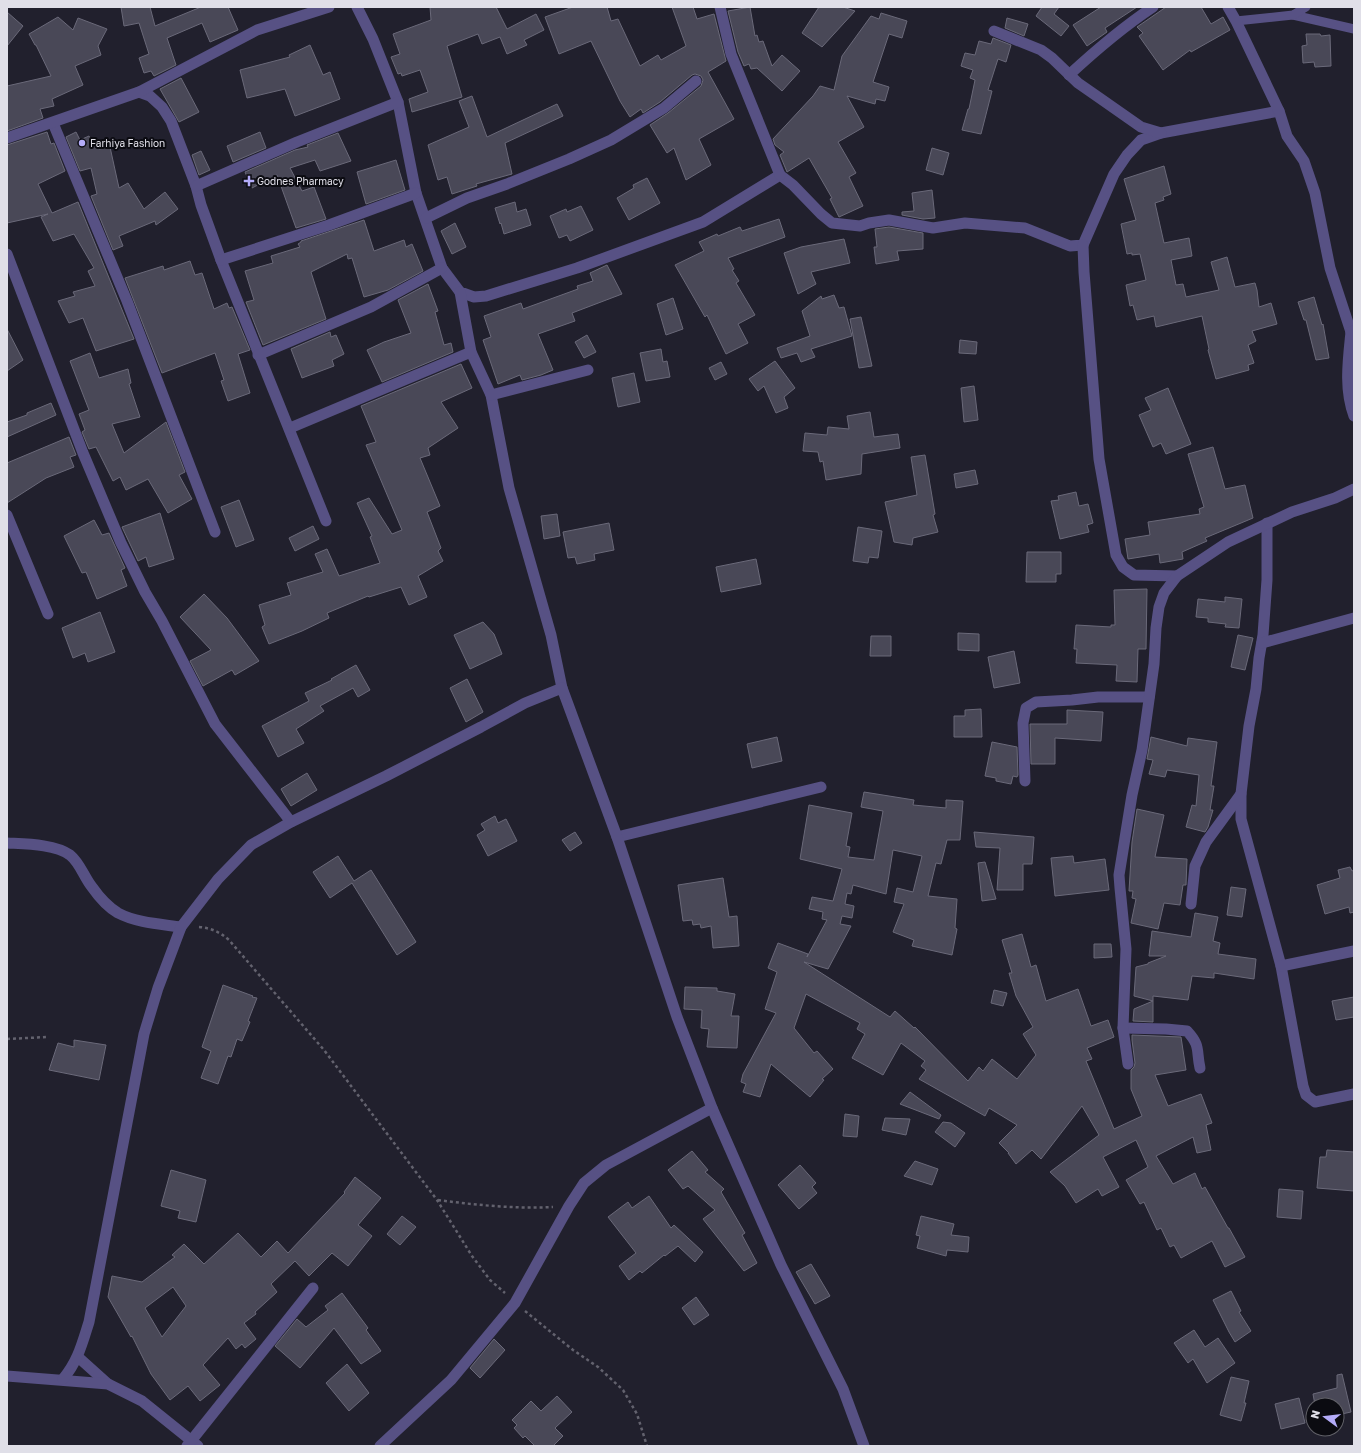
<svg xmlns="http://www.w3.org/2000/svg" width="1361" height="1453" font-family="'Golos Text',sans-serif">
<style>
.building{fill:#494857;stroke:#6a6979;fill-rule:evenodd}
.lines{fill:none;stroke-linecap:round;stroke-linejoin:round}
.path{stroke:#63626e;stroke-width:2.5;stroke-dasharray:3 3;stroke-linecap:butt}
.service{stroke:#575184;stroke-width:9}
.minor{stroke:#575184;stroke-width:11}
.poi-dot{fill:#b4acf9;stroke:#0b0b11;stroke-width:1.5}
.labels{text-anchor:middle;dominant-baseline:central;stroke-width:4;stroke-linejoin:round;paint-order:stroke}
.poi-label{font-size:10px;fill:#e0dfe8;stroke:#0b0b11;text-anchor:start}
</style>
<rect width="100%" height="100%" fill="#21202d"/>
<g class="building">
<polygon points="121,7 150,7 155,26 201,7 228,7 238,30 210,42 202,23 167,38 176,65 154,76 151,71 144,73 139,58 149,54 139,23 124,26"/>
<polygon points="430,7 496,7 507,29 536,14 544,30 524,40 527,45 507,54 500,37 482,44 478,34 447,46 462,97 412,112 409,99 428,92 420,70 402,76 401,73 398,74 391,57 400,54 393,34 431,20"/>
<polygon points="573,7 607,7 611,21 618,19 640,66 658,55 661,60 686,46 672,7 693,7 697,19 714,14 726,61 708,72 734,119 699,139 711,165 686,180 674,148 667,153 650,125 668,113 701,86 703,80 701,76 695,74 692,75 660,102 643,113 641,109 630,117 620,101 591,41 559,54 545,17"/>
<polygon points="750,7 755,36 757,35 759,42 763,41 772,66 782,55 800,71 782,91 757,68 751,69 749,64 744,66 738,52 728,11"/>
<polygon points="819,7 843,7 855,11 822,47 802,33"/>
<polygon points="1042,7 1059,7 1054,14 1069,26 1061,36 1036,16"/>
<polygon points="1101,7 1137,7 1105,28 1107,32 1087,46 1073,25"/>
<polygon points="1166,7 1201,7 1211,24 1223,17 1230,30 1191,52 1190,50 1163,70 1139,36 1143,33 1137,27"/>
<polygon points="7,12 23,26 7,46"/>
<polygon points="881,13 907,21 902,38 889,34 873,82 889,87 885,101 876,99 875,104 847,96 864,127 838,142 856,173 849,177 863,206 839,217 830,199 832,198 809,158 787,172 780,155 784,152 775,145 773,139 813,96 820,86 834,90 842,56 871,16 879,19"/>
<polygon points="58,17 73,30 78,18 107,29 98,46 101,55 75,66 83,85 52,99 54,106 40,109 43,118 7,131 7,86 51,76 36,45 35,45 29,34"/>
<polygon points="1007,18 1028,24 1024,36 1005,28"/>
<polygon points="1306,34 1320,34 1321,36 1330,35 1331,66 1315,67 1314,62 1303,63 1302,46 1307,45"/>
<polygon points="993,38 1011,45 1006,62 998,59 988,90 992,91 981,134 962,130 968,109 969,109 975,80 970,78 973,70 961,66 965,53 975,55 979,41 991,44"/>
<polygon points="310,45 323,75 330,72 340,99 295,116 285,89 247,98 240,70 290,57 289,55"/>
<polygon points="181,78 199,112 179,122 160,89"/>
<polygon points="472,96 487,137 557,104 563,116 505,143 512,174 476,184 477,186 452,194 447,177 438,180 428,145 469,127 459,101"/>
<polygon points="47,132 51,144 54,143 65,171 38,184 52,213 78,202 134,339 96,351 83,318 69,323 58,301 75,296 73,292 95,286 88,271 94,268 74,234 53,241 41,217 48,214 7,223 7,145"/>
<polygon points="76,132 80,140 89,136 91,140 94,139 99,149 110,147 119,188 128,183 144,209 165,192 178,209 156,225 155,221 119,236 123,246 113,250 91,196 97,194 91,168 80,171 66,137"/>
<polygon points="260,132 266,148 233,162 227,146"/>
<polygon points="338,133 351,161 320,171 315,160 290,168 302,191 314,187 326,219 296,228 277,175 252,188 245,172 295,150 308,147 307,145"/>
<polygon points="932,148 949,153 943,175 926,170"/>
<polygon points="201,151 210,170 199,175 192,155"/>
<polygon points="396,160 405,190 366,204 357,172"/>
<polygon points="1164,166 1171,194 1163,197 1164,200 1155,203 1164,243 1189,238 1192,256 1171,260 1176,285 1183,284 1186,297 1219,290 1211,262 1227,257 1235,287 1255,283 1257,290 1259,307 1271,303 1277,324 1252,331 1256,341 1248,345 1254,363 1248,365 1249,370 1216,379 1208,350 1209,349 1202,316 1156,327 1154,316 1137,320 1133,305 1130,306 1126,285 1146,280 1140,254 1132,255 1132,253 1127,254 1121,224 1136,220 1124,179"/>
<polygon points="647,178 660,203 629,220 617,198 634,188 633,185"/>
<polygon points="932,190 935,218 923,219 902,215 902,212 914,211 912,193"/>
<polygon points="515,202 517,212 526,209 531,225 504,234 501,223 500,224 495,208"/>
<polygon points="581,206 593,230 570,241 567,235 559,238 550,216 566,209 567,212"/>
<polygon points="779,219 785,237 728,258 734,269 732,270 739,281 736,283 755,315 738,324 748,343 726,354 707,315 705,317 675,265 704,251 699,242 717,234 718,236 740,227 742,231"/>
<polygon points="364,220 374,251 404,240 406,247 412,244 423,271 388,290 364,297 352,258 348,259 347,254 311,272 326,319 263,345 246,302 254,300 245,271 273,263 271,256 300,247 298,244 301,242 301,241"/>
<polygon points="455,223 466,247 452,254 441,231"/>
<polygon points="889,227 923,233 923,249 897,251 899,260 876,264 874,247 877,247 875,229"/>
<polygon points="844,239 850,263 811,272 816,284 798,294 784,253 801,247"/>
<polygon points="190,261 195,275 202,273 214,309 227,303 229,308 232,307 250,350 238,354 250,393 228,401 221,381 224,380 215,353 162,373 125,278 163,266 164,270"/>
<polygon points="607,265 622,294 572,313 575,321 538,334 553,370 541,375 522,380 520,375 498,384 483,340 491,337 484,316 521,303 523,309 578,289 577,286 593,281 590,273"/>
<polygon points="428,284 438,311 435,312 444,345 451,343 453,352 382,382 367,350 384,342 411,333 398,300"/>
<polygon points="834,295 839,308 844,307 852,336 811,349 815,357 801,362 797,353 781,358 777,348 810,336 802,311 821,296 822,299"/>
<polygon points="1314,297 1322,325 1323,324 1329,358 1316,360 1306,320 1304,320 1298,302"/>
<polygon points="673,298 683,329 666,335 657,304"/>
<polygon points="861,317 872,366 859,368 850,319"/>
<polygon points="7,329 23,360 7,371"/>
<polygon points="330,332 331,337 336,335 344,354 332,360 334,366 302,378 291,349"/>
<polygon points="587,335 596,352 584,358 575,342"/>
<polygon points="960,340 977,342 976,354 959,353"/>
<polygon points="661,349 663,362 667,361 670,377 646,381 640,353"/>
<polygon points="90,353 99,378 128,369 131,383 129,384 140,417 112,424 124,453 166,422 185,472 179,475 192,499 168,513 148,479 126,490 120,477 113,481 96,447 89,449 82,432 85,430 79,414 89,410 70,361"/>
<polygon points="775,361 795,388 784,397 788,408 776,413 764,386 758,391 749,379"/>
<polygon points="721,362 727,374 715,380 709,368"/>
<polygon points="461,364 472,388 441,402 458,428 428,448 430,455 420,458 440,506 427,512 441,548 438,551 443,561 418,576 427,597 409,605 401,587 369,597 368,596 327,613 329,618 302,631 269,644 262,627 265,625 259,605 291,595 287,583 323,572 315,554 327,549 339,576 380,563 370,537 372,536 357,503 369,498 392,534 402,530 366,445 376,442 361,406"/>
<polygon points="634,373 640,402 618,407 612,378"/>
<polygon points="974,386 978,420 964,422 961,388"/>
<polygon points="1168,388 1191,444 1166,454 1161,443 1153,447 1139,415 1151,410 1145,398"/>
<polygon points="51,403 56,415 7,437 7,422 27,415 27,413"/>
<polygon points="870,412 874,437 898,434 900,448 862,454 861,474 826,480 823,461 820,462 818,452 803,451 805,433 827,435 828,427 849,429 847,416"/>
<polygon points="69,437 76,455 70,457 74,467 46,478 7,503 7,463"/>
<polygon points="1213,447 1225,489 1245,485 1253,518 1205,538 1207,541 1182,552 1183,559 1160,563 1159,554 1128,559 1125,539 1150,535 1148,522 1200,514 1199,509 1204,507 1188,454"/>
<polygon points="925,455 935,514 933,515 938,532 913,538 912,545 894,542 885,502 917,495 911,457"/>
<polygon points="975,470 978,484 956,488 954,474"/>
<polygon points="1076,492 1079,506 1088,504 1093,523 1087,525 1089,532 1060,539 1051,501 1059,500 1058,496"/>
<polygon points="239,500 254,540 236,547 221,507"/>
<polygon points="160,513 174,559 149,567 146,557 138,561 122,527"/>
<polygon points="557,514 560,536 544,539 541,516"/>
<polygon points="94,520 102,535 109,533 125,568 121,570 127,586 97,599 86,572 82,573 64,536"/>
<polygon points="609,523 614,550 594,554 595,560 577,564 575,557 568,558 563,532"/>
<polygon points="313,526 319,539 295,551 289,538"/>
<polygon points="858,527 882,531 878,558 869,557 868,563 853,561"/>
<polygon points="1027,552 1061,552 1061,574 1056,574 1056,582 1026,582"/>
<polygon points="756,559 761,584 721,592 716,567"/>
<polygon points="1147,589 1146,649 1138,649 1137,682 1116,681 1117,665 1076,663 1077,649 1074,649 1076,625 1111,627 1111,625 1115,625 1114,590"/>
<polygon points="204,594 227,618 259,661 235,675 232,670 203,686 190,661 211,650 180,617"/>
<polygon points="1225,597 1242,599 1239,628 1225,627 1226,624 1208,622 1208,618 1196,617 1198,599 1225,602"/>
<polygon points="100,612 115,652 88,662 85,653 73,658 62,628"/>
<polygon points="483,622 494,634 502,654 470,669 454,635"/>
<polygon points="958,633 979,634 979,651 958,650"/>
<polygon points="1238,635 1253,638 1245,670 1231,667"/>
<polygon points="871,636 891,636 891,656 870,656"/>
<polygon points="1014,651 1020,683 994,688 988,657"/>
<polygon points="356,665 370,690 358,697 353,688 320,706 324,711 296,729 304,743 278,757 262,726 309,701 305,693 332,680 331,679"/>
<polygon points="467,679 483,712 466,722 450,688"/>
<polygon points="981,709 982,737 954,737 954,716 965,716 965,710"/>
<polygon points="1067,710 1103,712 1101,741 1055,738 1055,764 1031,764 1030,724 1067,724"/>
<polygon points="777,737 782,761 752,768 747,744"/>
<polygon points="1151,737 1187,746 1188,738 1217,742 1211,786 1214,786 1210,810 1213,810 1208,827 1205,832 1186,827 1192,805 1196,806 1199,775 1167,770 1165,777 1149,774 1153,760 1147,759"/>
<polygon points="992,742 1017,747 1018,775 1017,777 1013,776 1011,784 996,781 996,778 985,776"/>
<polygon points="307,773 317,790 291,806 281,789"/>
<polygon points="864,792 914,800 913,805 946,808 946,800 963,801 960,840 947,840 941,864 936,863 928,896 957,899 955,928 957,929 952,955 912,946 914,940 893,932 904,904 894,902 897,888 913,892 922,856 893,850 886,894 853,885 851,894 847,893 845,904 854,906 852,918 842,916 840,924 851,926 828,969 804,962 890,1017 895,1011 914,1028 915,1027 968,1081 979,1067 983,1071 992,1059 1017,1079 1036,1055 1023,1034 1033,1027 1016,996 1009,973 1012,973 1002,940 1022,934 1031,967 1036,965 1046,1001 1078,989 1091,1026 1108,1020 1114,1037 1087,1048 1092,1059 1086,1061 1114,1129 1142,1116 1131,1089 1131,1070 1134,1067 1135,1063 1132,1040 1132,1035 1181,1037 1186,1070 1155,1075 1168,1106 1201,1094 1212,1123 1206,1125 1211,1150 1197,1153 1193,1137 1156,1156 1173,1184 1195,1173 1202,1189 1205,1187 1228,1228 1229,1228 1245,1257 1225,1267 1212,1241 1181,1258 1174,1245 1170,1247 1161,1228 1157,1230 1144,1202 1140,1204 1126,1180 1148,1167 1136,1140 1103,1157 1119,1187 1102,1196 1098,1189 1076,1203 1065,1186 1050,1172 1099,1135 1082,1106 1041,1159 1032,1150 1016,1164 1008,1153 1009,1153 999,1143 1017,1125 989,1108 985,1116 919,1079 926,1070 921,1066 925,1061 901,1043 883,1075 852,1058 865,1034 857,1029 860,1023 806,994 794,1028 814,1053 817,1051 833,1069 822,1079 824,1080 810,1097 771,1064 760,1097 743,1092 746,1084 741,1082 743,1074 776,1013 765,1009 777,972 768,968 778,943 808,954 807,957 827,920 822,919 823,912 809,909 812,897 833,901 842,869 800,859 809,805 852,813 846,846 850,847 848,857 874,860 883,811 861,807"/>
<polygon points="1137,809 1164,815 1155,857 1187,859 1186,885 1183,885 1180,905 1164,903 1158,929 1131,923 1136,899 1132,898 1133,891 1129,891 1132,842"/>
<polygon points="495,816 498,823 506,819 517,841 488,856 477,835 485,830 481,824"/>
<polygon points="575,832 582,843 570,851 562,840"/>
<polygon points="974,832 1034,837 1032,864 1023,864 1023,890 997,890 1000,848 976,847"/>
<polygon points="338,856 354,881 371,870 416,942 397,955 352,883 330,898 313,872"/>
<polygon points="1073,856 1074,863 1105,859 1109,890 1055,896 1051,858"/>
<polygon points="985,862 996,899 982,901 978,863"/>
<polygon points="1350,867 1352,871 1354,870 1354,912 1350,913 1349,907 1325,914 1317,885 1340,878 1338,870"/>
<polygon points="723,878 729,917 737,916 739,946 713,948 711,926 701,928 700,924 693,925 692,920 683,921 678,885"/>
<polygon points="1231,887 1246,889 1242,917 1227,915"/>
<polygon points="1195,913 1218,917 1213,941 1220,943 1218,954 1256,959 1254,979 1214,973 1214,978 1192,976 1188,1000 1153,996 1153,1001 1134,996 1136,967 1148,964 1148,963 1166,956 1149,956 1152,931 1191,937"/>
<polygon points="1094,944 1111,944 1112,957 1094,958"/>
<polygon points="223,985 253,996 252,997 257,998 248,1021 250,1022 242,1041 237,1039 231,1057 228,1056 218,1084 201,1078 211,1051 202,1047"/>
<polygon points="685,987 717,988 717,991 735,994 731,1016 739,1016 737,1048 707,1047 709,1029 701,1028 702,1010 684,1009"/>
<polygon points="994,990 1007,993 1003,1006 991,1003"/>
<polygon points="1354,997 1354,1017 1336,1020 1332,1001"/>
<polygon points="1153,1001 1153,1022 1133,1021 1134,1009"/>
<polygon points="74,1040 106,1045 99,1080 49,1070 58,1043 74,1047"/>
<polygon points="910,1092 941,1115 939,1119 900,1104"/>
<polygon points="845,1114 859,1116 857,1137 843,1136"/>
<polygon points="885,1118 910,1119 906,1135 882,1130"/>
<polygon points="943,1122 951,1123 965,1133 955,1147 935,1132"/>
<polygon points="1327,1150 1354,1152 1354,1191 1317,1188 1320,1157 1326,1157"/>
<polygon points="692,1151 708,1170 705,1172 724,1189 721,1192 745,1233 742,1235 757,1263 744,1271 703,1219 715,1210 688,1186 683,1189 668,1170"/>
<polygon points="915,1161 938,1169 932,1185 904,1176"/>
<polygon points="800,1165 816,1183 812,1187 817,1193 799,1209 778,1185"/>
<polygon points="171,1170 206,1180 196,1222 178,1218 180,1211 161,1206"/>
<path d="M355,1177L381,1198L358,1225L372,1236L348,1266L332,1253L309,1276L295,1261L271,1284L277,1292L255,1312L256,1314L244,1323L256,1339L245,1348L242,1344L236,1349L228,1338L203,1365L220,1385L200,1401L188,1386L170,1400L151,1374L132,1336L131,1337L108,1297L112,1276L142,1282L175,1257L172,1255L184,1244L204,1264L238,1233L261,1257L277,1241L288,1253L345,1193L344,1192ZM173,1287L186,1306L162,1337L145,1308Z"/>
<polygon points="1279,1189 1303,1191 1301,1219 1277,1217"/>
<polygon points="649,1196 671,1228 674,1225 703,1252 695,1262 678,1246 665,1256 664,1255 642,1273 640,1271 629,1280 619,1266 636,1253 608,1217 628,1202 632,1208"/>
<polygon points="402,1216 416,1227 400,1245 387,1234"/>
<polygon points="921,1216 954,1224 951,1235 969,1237 968,1252 947,1250 946,1256 917,1248 920,1236 916,1235"/>
<polygon points="811,1264 830,1296 815,1304 796,1272"/>
<polygon points="1231,1291 1241,1311 1239,1312 1251,1331 1235,1342 1229,1332 1213,1300"/>
<polygon points="342,1293 368,1328 366,1330 381,1351 361,1364 334,1328 300,1368 275,1346 297,1319 306,1327 328,1310 325,1306"/>
<polygon points="696,1297 709,1315 694,1325 682,1308"/>
<polygon points="1194,1330 1205,1347 1218,1338 1235,1363 1207,1383 1193,1359 1188,1363 1174,1343"/>
<polygon points="494,1339 505,1350 480,1378 470,1368"/>
<polygon points="347,1364 369,1393 349,1411 326,1383"/>
<polygon points="1342,1374 1351,1412 1337,1415 1337,1405 1315,1405 1313,1394 1337,1388 1337,1375"/>
<polygon points="1231,1377 1249,1381 1244,1403 1246,1403 1241,1421 1220,1415"/>
<polygon points="557,1396 572,1412 555,1428 563,1436 553,1446 535,1446 525,1436 523,1438 514,1428 517,1425 512,1420 531,1401 541,1411"/>
<polygon points="1299,1398 1305,1423 1281,1429 1275,1404"/>
</g>
<g class="lines">
<g class="path">
<path d="M199,927C211,928 220,932 229,940L324,1050L437,1200L472,1256L490,1280L505,1293"/>
<polyline points="7,1039 47,1037"/>
<path d="M438,1200C476,1205 514,1209 553,1207"/>
<polyline points="525,1311 573,1350 598,1367 623,1390 637,1414 647,1446"/>
</g>
<g class="service">
<polyline points="1293,15 1354,29"/>
<polyline points="1236,21 1293,15 1306,7"/>
</g>
<g class="minor">
<polyline points="357,7 373,39 398,102 416,193 442,268 460,292 474,297 486,296 577,268 703,222 780,175 793,185 821,214 832,223 860,226 869,223 889,220 933,228 965,223 1025,228 1070,246 1083,245 1114,174 1127,155 1141,140 1161,133 1279,111"/>
<polyline points="720,7 731,54 780,175"/>
<polyline points="1228,7 1236,21 1279,111 1287,136 1304,161 1315,193 1330,268 1351,332"/>
<polyline points="994,31 1041,50 1052,58 1078,83 1101,99 1141,127 1161,133"/>
<path d="M1069,75C1096,50 1123,27 1153,7"/>
<polyline points="139,92 150,96 162,107 171,121 196,186 201,205 221,260 326,521"/>
<polyline points="53,123 127,301 215,532"/>
<polyline points="7,138 139,92 257,30 329,7"/>
<polyline points="196,186 297,142 398,102"/>
<polyline points="426,218 467,198 507,184 569,159 611,140 664,108 696,81"/>
<polyline points="1083,245 1084,272 1099,459 1116,555 1123,567 1134,575 1177,576"/>
<polyline points="7,254 83,453 121,543 145,592 162,621 215,724 291,822"/>
<polyline points="221,260 329,225 416,193"/>
<polyline points="460,292 471,352 491,395 509,488 551,635 562,688"/>
<path d="M1354,331L1351,332C1348,361 1344,389 1354,416"/>
<polyline points="258,355 371,307 442,268"/>
<polyline points="491,395 588,370"/>
<polyline points="290,428 471,352"/>
<polyline points="7,515 48,614"/>
<polyline points="1267,523 1267,580 1263,635 1259,658 1256,689 1249,726 1241,794 1241,819 1281,966 1303,1086 1306,1095 1315,1102 1354,1094"/>
<polyline points="1262,643 1354,618"/>
<polyline points="1025,781 1023,723 1026,708 1036,702 1072,700 1098,697 1149,697"/>
<polyline points="617,837 821,787"/>
<path d="M7,843C25,844 55,844 70,855C80,863 84,877 92,887C99,897 108,907 118,913C137,923 160,924 181,927"/>
<polyline points="1191,904 1195,866 1206,842 1241,794"/>
<polyline points="1281,966 1354,951"/>
<path d="M1123,1028L1166,1029L1187,1031C1201,1046 1196,1050 1200,1068"/>
<polyline points="1128,1064 1123,1028 1126,949 1120,888 1119,875 1132,795 1142,750 1154,664 1156,628 1159,607 1164,593 1177,576 1228,542 1292,512 1335,498 1354,489"/>
<polyline points="78,1357 108,1384"/>
<polyline points="7,1376 108,1384 142,1401 198,1446"/>
<path d="M63,1379C78,1361 82,1344 89,1322L144,1034L158,988L181,927L218,879L251,845L291,822L386,776L481,727L525,703L562,688L617,837L677,1017L712,1108L781,1265L843,1389L864,1446"/>
<polyline points="187,1446 313,1288"/>
<polyline points="380,1446 451,1380 515,1303 569,1206 584,1183 606,1165 712,1108"/>
</g>
</g>
<g class="poi-dot">
<circle cx="82" cy="143" r="4"/>
<path d="M247 175h4v4h4v4h-4v4h-4v-4h-4v-4h4z"/>
</g>
<g class="labels">
<g class="poi-label">
<text x="90" y="143">Farhiya Fashion</text>
<text x="257" y="181">Godnes Pharmacy</text>
</g>
</g>
<rect width="1361" height="1453" fill="none" stroke="#e0dfe8" stroke-width="16"/>
<g transform="translate(1325 1417) rotate(285)"><circle r="19" fill="#0b0b11" stroke="#606067"/>
<path d="M0-3L7 15L0 10L-7 15Z" fill="#b4acf9"/>
<text y="-6" font-size="11" font-weight="bold" text-anchor="middle" fill="#e0dfe8">N</text>
</g>
</svg>
